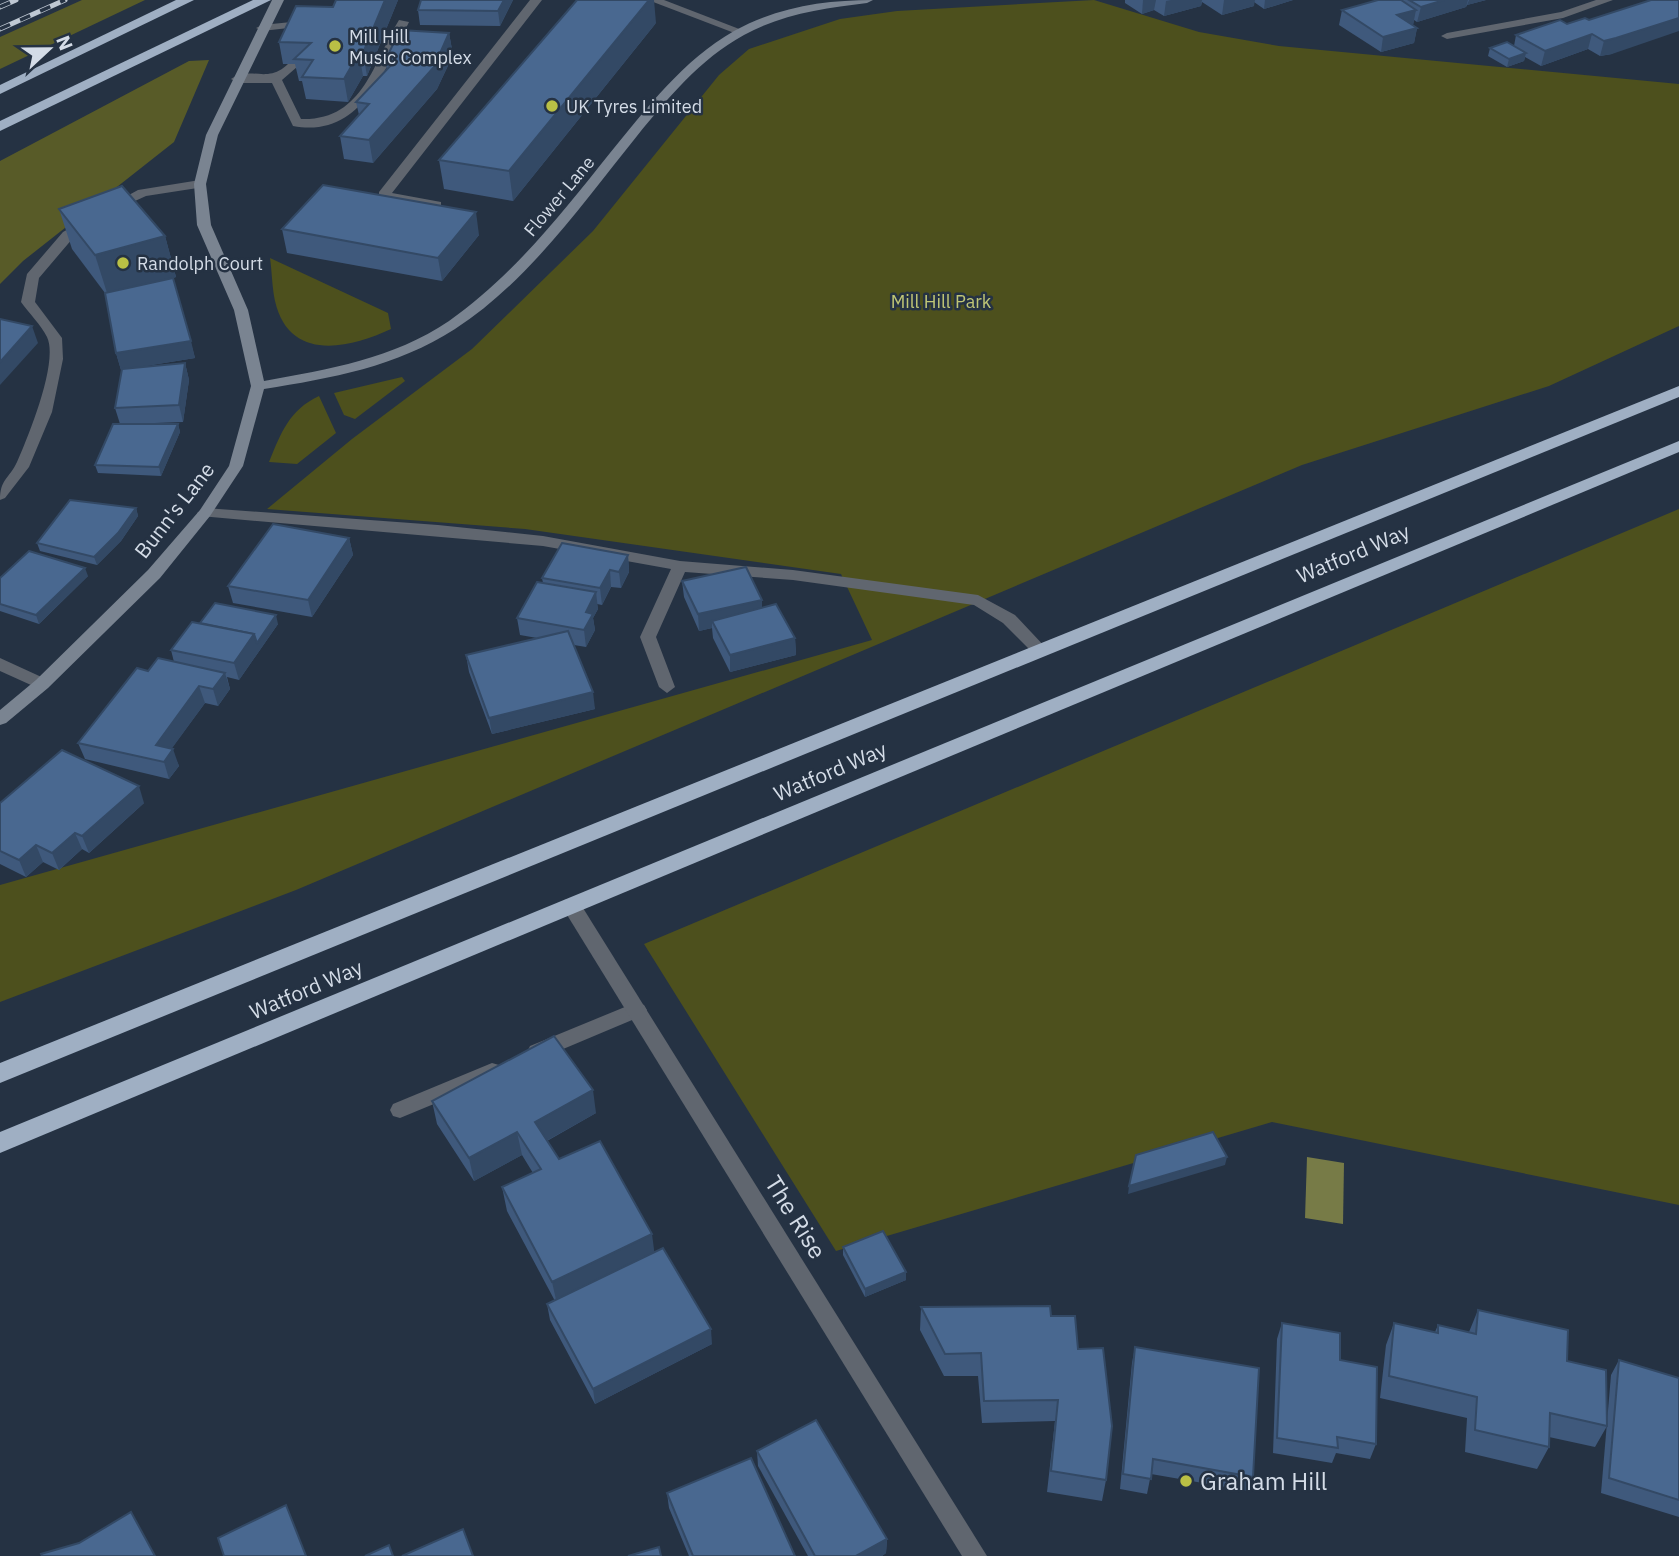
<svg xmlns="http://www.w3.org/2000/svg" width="1679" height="1556" font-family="'IBM Plex Sans',sans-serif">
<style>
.green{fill:#4d501d}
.forest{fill:#585b28}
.water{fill:#777b47}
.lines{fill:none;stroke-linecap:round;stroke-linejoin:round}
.lane{fill:#60666f;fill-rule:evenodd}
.street{fill:#60666f;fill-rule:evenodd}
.secondary{fill:#7a8491;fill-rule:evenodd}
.highway{fill:#9fafc3;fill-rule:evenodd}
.rail-casing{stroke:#bfc8d3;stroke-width:5}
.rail{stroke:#253243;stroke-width:3.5;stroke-dasharray:11;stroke-linecap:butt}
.wall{fill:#3f597c}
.shaded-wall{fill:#334965}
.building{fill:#496890;stroke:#334965;stroke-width:2}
.poi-dot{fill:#bac045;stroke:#253243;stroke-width:2.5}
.labels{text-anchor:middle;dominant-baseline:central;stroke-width:5;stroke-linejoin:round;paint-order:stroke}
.far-poi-label{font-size:18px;fill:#d4dce7;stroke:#253243;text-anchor:start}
.far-street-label{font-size:18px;fill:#d4dce7;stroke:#253243}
.far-park-label{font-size:18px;fill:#c0c676;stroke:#253243}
.street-label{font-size:21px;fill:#d4dce7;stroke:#253243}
.near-street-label{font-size:24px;fill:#d4dce7;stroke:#253243}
.near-poi-label{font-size:24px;fill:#d4dce7;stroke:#253243;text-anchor:start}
</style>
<rect width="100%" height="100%" fill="#253243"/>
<g class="green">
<polygon points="1094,0 1199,32 1279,46 1679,84 1679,326 1549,386 1302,465 296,890 0,1002 0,885 872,640 841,574 525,529 267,509 352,439 472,349 593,231 719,75 749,49 840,19 897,11"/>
<path d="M270,258L388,313L391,329C348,349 289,362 275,301C272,287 272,272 270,258Z"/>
<polygon points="402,377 405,381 355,419 344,415 334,393"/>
<path d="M319,396L336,433L297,464L269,462C281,433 289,410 319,396Z"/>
<polygon points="1679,509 1679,1205 1272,1122 836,1251 644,944"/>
</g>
<g class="forest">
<polygon points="82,0 145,0 0,69 0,37"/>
<polygon points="209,60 174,142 23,261 0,284 0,161 189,61"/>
</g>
<polygon class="water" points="1307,1157 1344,1163 1343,1224 1305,1218"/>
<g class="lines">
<g class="lane">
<polygon points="530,0 542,0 392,193 441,202 441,208 379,198 379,192"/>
<polygon points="648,0 664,0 747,32 737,34"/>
<polygon points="311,20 317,23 315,25 262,31 256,28 262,25"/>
<path d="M399,20L409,22C385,71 360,139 293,126L272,83H237L231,79C254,62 273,94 302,46H310L312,48L305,60L282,80L301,119C363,121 373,63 399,20Z"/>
<polygon points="205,508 438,525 543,536 680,561 793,570 978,595 1015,615 1047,649 1039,655 1033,653 1003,623 974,605 793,580 685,572 656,637 675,687 667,693 659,687 640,637 671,569 543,546 200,516 197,513"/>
<polygon points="0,658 48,680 50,684 42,690 0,671"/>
<polygon points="637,1002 644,1005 647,1010 644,1015 537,1060 530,1058 527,1052 530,1046"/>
<polygon points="492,1063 499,1065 502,1071 499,1077 400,1118 393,1116 390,1110 393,1104"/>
</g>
<g class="street">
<polygon points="1596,0 1613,0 1563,18 1447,39 1441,36 1447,33 1561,12"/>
<polygon points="200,180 204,181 204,187 146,196 113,211 107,207 138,190"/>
<path d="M86,219L91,220V226L73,238L39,278L35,302L62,338L63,359L52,412L29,467L5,498L0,500C0,479 9,479 17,462C28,437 59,362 47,337C41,325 29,313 21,302L27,274L63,232Z"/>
<polygon points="571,898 578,900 987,1556 962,1556 564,910 562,905 564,900"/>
</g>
<path class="secondary" d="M272,0H284L218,135L206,184L211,225L248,310L264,381C329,369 393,359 449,321C513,276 562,213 610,153C647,108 683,60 734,31C777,7 825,0 873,0L867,3C825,8 782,14 744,35C700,59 668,98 637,136C582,204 529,281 455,329C396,367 332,378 264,389L243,466L210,516L160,578L48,688L6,723L0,725V710L36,680L148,570L200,510L229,466L251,386L234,310L197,225L194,184L206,135Z"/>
<g class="highway">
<polygon points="176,0 194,0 0,94 0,85"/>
<polygon points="253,0 271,0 0,131 0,121"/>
<polygon points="1679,386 1679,397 0,1083 0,1063"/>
<polygon points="1679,441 1679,452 0,1153 0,1132"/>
</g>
<g class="rail-casing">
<g id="rail">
<polyline points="0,7 16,0"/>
<polyline points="0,29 65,0"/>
</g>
</g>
<use href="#rail" class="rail"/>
</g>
<g class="wall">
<polygon points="398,0 367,76 363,76 348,102 306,99 302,81 299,81 295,64 283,64 279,42 333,7"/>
<polygon points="421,0 513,0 500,26 420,25 418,10"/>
<polygon points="1125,0 1293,0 1264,9 1254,2 1254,6 1222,15 1202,2 1201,6 1164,16 1154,10 1142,14 1125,3"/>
<polygon points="1378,0 1486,0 1467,5 1466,7 1417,22 1414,20 1413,25 1417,28 1414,43 1381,52 1339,25 1342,10"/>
<polygon points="1651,0 1612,54 1600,56 1588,49 1541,66 1525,57 1524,61 1507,67 1488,56 1490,48 1514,46 1516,35 1589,20"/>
<polygon points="656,23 513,201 444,189 439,160"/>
<polygon points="449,33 453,55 437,89 373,163 344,159 340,136 359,115 356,102 387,70 385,61"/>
<polygon points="59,209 165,236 176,277 173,278 195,358 133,368 185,363 189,380 183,422 127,424 178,424 180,432 161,476 98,473 95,465 120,424 115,408 122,369 121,370 116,353 105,293 72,249"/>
<polygon points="282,229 479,235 442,281 287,253"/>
<polygon points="136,508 138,516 121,541 97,565 40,551 37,543"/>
<polygon points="349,538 353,555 312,617 233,603 228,586"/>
<polygon points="628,555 629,572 621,588 611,587 602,605 597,604 598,609 593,618 595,630 586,647 574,645 595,709 492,734 469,672 466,655 537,638 520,635 517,618 543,583 542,578"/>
<polygon points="88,576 39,624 0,611 0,578"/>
<polygon points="682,581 762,608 795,638 796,655 730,672 713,638 712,628 699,631 684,597"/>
<polygon points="200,623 278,624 239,680 227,677 230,689 218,706 205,703 171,749 179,766 169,779 85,759 78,743 148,671 174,662 171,650"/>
<polygon points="0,803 144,803 89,853 82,849 59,870 43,862 26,877 0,864"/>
<polygon points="432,1101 596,1113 547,1141 559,1159 654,1252 712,1344 595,1404 550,1320 547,1304 555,1301 507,1211 502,1187 533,1173 522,1155 474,1181 437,1124"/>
<polygon points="843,1247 906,1280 865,1297 843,1255"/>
<polygon points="921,1307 1051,1316 1078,1349 1106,1480 1102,1501 1047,1492 1055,1421 982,1423 978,1376 944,1376 920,1330"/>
<polygon points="1478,1310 1567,1361 1607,1426 1595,1447 1549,1437 1549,1447 1537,1469 1465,1452 1467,1418 1380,1398 1386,1345 1394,1323 1435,1332 1438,1325 1469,1332"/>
<polygon points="1282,1323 1340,1360 1376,1444 1370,1459 1336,1453 1332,1463 1273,1453 1277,1339"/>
<polygon points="1135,1347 1253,1477 1249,1491 1151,1474 1147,1494 1120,1489 1132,1363"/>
<polygon points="1619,1360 1679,1378 1679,1517 1601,1493 1611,1375"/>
<polygon points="757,1451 887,1539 886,1553 882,1556 808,1556 758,1466"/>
<polygon points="667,1493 795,1556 689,1556 669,1508"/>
</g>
<g class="shaded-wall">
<polygon points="385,0 398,0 367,76 363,53"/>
<polygon points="504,0 513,0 500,26 498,11"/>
<polygon points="649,0 654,0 656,23 513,201 509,171"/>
<polygon points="1143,0 1156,0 1154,10 1142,14"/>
<polygon points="1171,0 1202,0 1201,6 1164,16 1166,1"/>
<polygon points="1224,0 1255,0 1254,6 1222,15"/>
<polygon points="1265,0 1293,0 1264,9"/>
<polygon points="1444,0 1468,0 1466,7 1417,22 1421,7"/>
<polygon points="1469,0 1486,0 1467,5"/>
<polygon points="1416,10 1413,25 1397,15"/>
<polygon points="1679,18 1679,31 1612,54 1600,56 1604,41"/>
<polygon points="1417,28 1414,43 1381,52 1383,37"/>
<polygon points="449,33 453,55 437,89 373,163 369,140"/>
<polygon points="1592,34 1588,49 1541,66 1545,51"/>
<polygon points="359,53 363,76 348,102 344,79"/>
<polygon points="1526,53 1524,61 1507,67 1509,59"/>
<polygon points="476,212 479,235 442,281 438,258"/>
<polygon points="165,236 176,277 108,296 95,255"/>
<polygon points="32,326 38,343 0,385 0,362"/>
<polygon points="191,341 195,358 121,370 116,353"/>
<polygon points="185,363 189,380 183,422 179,405"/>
<polygon points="178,424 180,432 161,476 159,467"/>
<polygon points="136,508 138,516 121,541 97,565 94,557"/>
<polygon points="349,538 353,555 312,617 308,600"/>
<polygon points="628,555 629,572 621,588 619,572"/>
<polygon points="85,568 88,576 39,624 36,615"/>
<polygon points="610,570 611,587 602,605 600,588"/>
<polygon points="596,592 598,609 593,618 595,630 586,647 584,630 586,612"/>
<polygon points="762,600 762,617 712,621 712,628 699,631 698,614"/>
<polygon points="276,615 278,624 239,680 234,663 254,634"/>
<polygon points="795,638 796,655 730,672 730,655"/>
<polygon points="225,673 230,689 218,706 213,689"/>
<polygon points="199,686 205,703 162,762 156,745"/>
<polygon points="593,692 595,709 492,734 489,718"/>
<polygon points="173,749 179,766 169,779 164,762"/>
<polygon points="139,786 144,803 89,853 82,836"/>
<polygon points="75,833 82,849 59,870 52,853"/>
<polygon points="36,845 43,862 26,877 19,860"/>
<polygon points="593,1090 596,1113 539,1145 535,1122"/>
<polygon points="517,1132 522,1155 474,1181 469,1158"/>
<polygon points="1227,1157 1225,1165 1128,1194 1129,1186"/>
<polygon points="652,1234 655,1257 557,1304 552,1282"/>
<polygon points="906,1272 906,1280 865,1297 865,1289"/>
<polygon points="711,1329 712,1344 595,1404 593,1389"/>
<polygon points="887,1539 886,1553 882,1556 856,1556"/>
</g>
<g class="building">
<polygon points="336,0 385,0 363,53 359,53 344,79 302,77 313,60 294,59 311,43 279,42 296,6 333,7"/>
<polygon points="421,0 504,0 498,11 418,10"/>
<polygon points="577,0 649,0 509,171 439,160"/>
<polygon points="1378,0 1401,0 1416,10 1397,15 1417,28 1383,37 1342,10"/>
<polygon points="1409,0 1444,0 1421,7"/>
<polygon points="1651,0 1679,0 1679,18 1616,38 1604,41 1592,34 1545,51 1516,35 1560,20 1567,24 1585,18 1589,20"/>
<polygon points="400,30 449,33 434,67 369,140 340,136 369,104 356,102 395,61 385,61"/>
<polygon points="1507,42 1526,53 1509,59 1490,48"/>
<polygon points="323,185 476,212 438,258 282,229"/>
<polygon points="122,186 165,236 95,255 59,209"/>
<polygon points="173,278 191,341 116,353 105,293"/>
<polygon points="0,319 32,326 0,362"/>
<polygon points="185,363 179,405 115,408 122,369"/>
<polygon points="113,424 178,424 159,467 95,465"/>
<polygon points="70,500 136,508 118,533 94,557 37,543"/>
<polygon points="273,524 349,538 308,600 228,586"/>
<polygon points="562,543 628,555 619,572 610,570 600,588 542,578"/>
<polygon points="29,551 85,568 36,615 0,604 0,578"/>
<polygon points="746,567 762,600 698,614 682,581"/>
<polygon points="537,582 596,592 586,612 593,614 584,630 517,618"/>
<polygon points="215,603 276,615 257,643 254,634 200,623"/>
<polygon points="776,604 795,638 730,655 712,621"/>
<polygon points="192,622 254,634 234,663 171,650"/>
<polygon points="568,631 593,692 489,718 466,655"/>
<polygon points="158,658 225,673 213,689 199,686 156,745 173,749 164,762 78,743 137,668 148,671"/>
<polygon points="62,750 139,786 82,836 75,833 52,853 36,845 19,860 0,851 0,803"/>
<polygon points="554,1036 593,1090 535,1122 559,1159 600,1141 652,1234 552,1282 502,1187 541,1169 517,1132 469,1158 432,1101"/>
<polygon points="1213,1132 1227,1157 1129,1186 1136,1155"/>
<polygon points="883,1231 906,1272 865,1289 843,1247"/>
<polygon points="663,1248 711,1329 593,1389 547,1304"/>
<polygon points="1050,1306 1051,1316 1075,1316 1078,1349 1103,1348 1112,1426 1106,1480 1051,1471 1058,1400 984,1401 981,1353 945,1354 921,1307"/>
<polygon points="1478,1310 1568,1330 1567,1361 1606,1370 1607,1426 1550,1413 1549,1447 1475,1430 1477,1397 1389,1376 1394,1323 1438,1333 1438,1325 1476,1334"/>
<polygon points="1282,1323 1340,1333 1340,1360 1377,1367 1376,1444 1337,1437 1338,1448 1277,1438"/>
<polygon points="1135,1347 1259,1368 1253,1477 1153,1459 1151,1479 1123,1474"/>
<polygon points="1619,1360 1679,1378 1679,1500 1609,1478"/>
<polygon points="816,1420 887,1539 856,1556 815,1556 757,1451"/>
<polygon points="751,1458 795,1556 693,1556 667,1493"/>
<polygon points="286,1505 306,1556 224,1556 218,1538"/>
<polygon points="131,1512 155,1556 42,1556 41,1554 79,1543"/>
<polygon points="463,1529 473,1556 402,1556"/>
<polygon points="389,1545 393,1556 365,1556"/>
<polygon points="659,1547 661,1556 628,1556"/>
</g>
<g class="poi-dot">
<circle cx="335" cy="46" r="7"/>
<circle cx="552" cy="106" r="7"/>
<circle cx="123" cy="263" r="7"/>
<circle cx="1186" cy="1481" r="7"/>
</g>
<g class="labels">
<g class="far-poi-label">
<text x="349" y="36">Mill Hill<tspan x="349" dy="21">Music Complex</tspan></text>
<text x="566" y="106">UK Tyres Limited</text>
<text x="137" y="263">Randolph Court</text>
</g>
<g class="far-street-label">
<text transform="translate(559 196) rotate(-50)">Flower Lane</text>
</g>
<g class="far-park-label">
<text x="941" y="301">Mill Hill Park</text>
</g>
<g class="street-label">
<text transform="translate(174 510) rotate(-52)">Bunn's Lane</text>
<text transform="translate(1353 553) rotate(-23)">Watford Way</text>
<text transform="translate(830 771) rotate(-23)">Watford Way</text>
<text transform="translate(306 989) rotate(-23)">Watford Way</text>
</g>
<g class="near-street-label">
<text transform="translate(796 1217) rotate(58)">The Rise</text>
</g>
<g class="near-poi-label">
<text x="1200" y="1481">Graham Hill</text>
</g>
</g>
<g transform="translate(49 49) rotate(68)" stroke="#253243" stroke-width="5" paint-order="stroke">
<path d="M0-5L12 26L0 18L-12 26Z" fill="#d4dce7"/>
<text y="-10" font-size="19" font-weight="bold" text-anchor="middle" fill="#d4dce7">N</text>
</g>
</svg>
